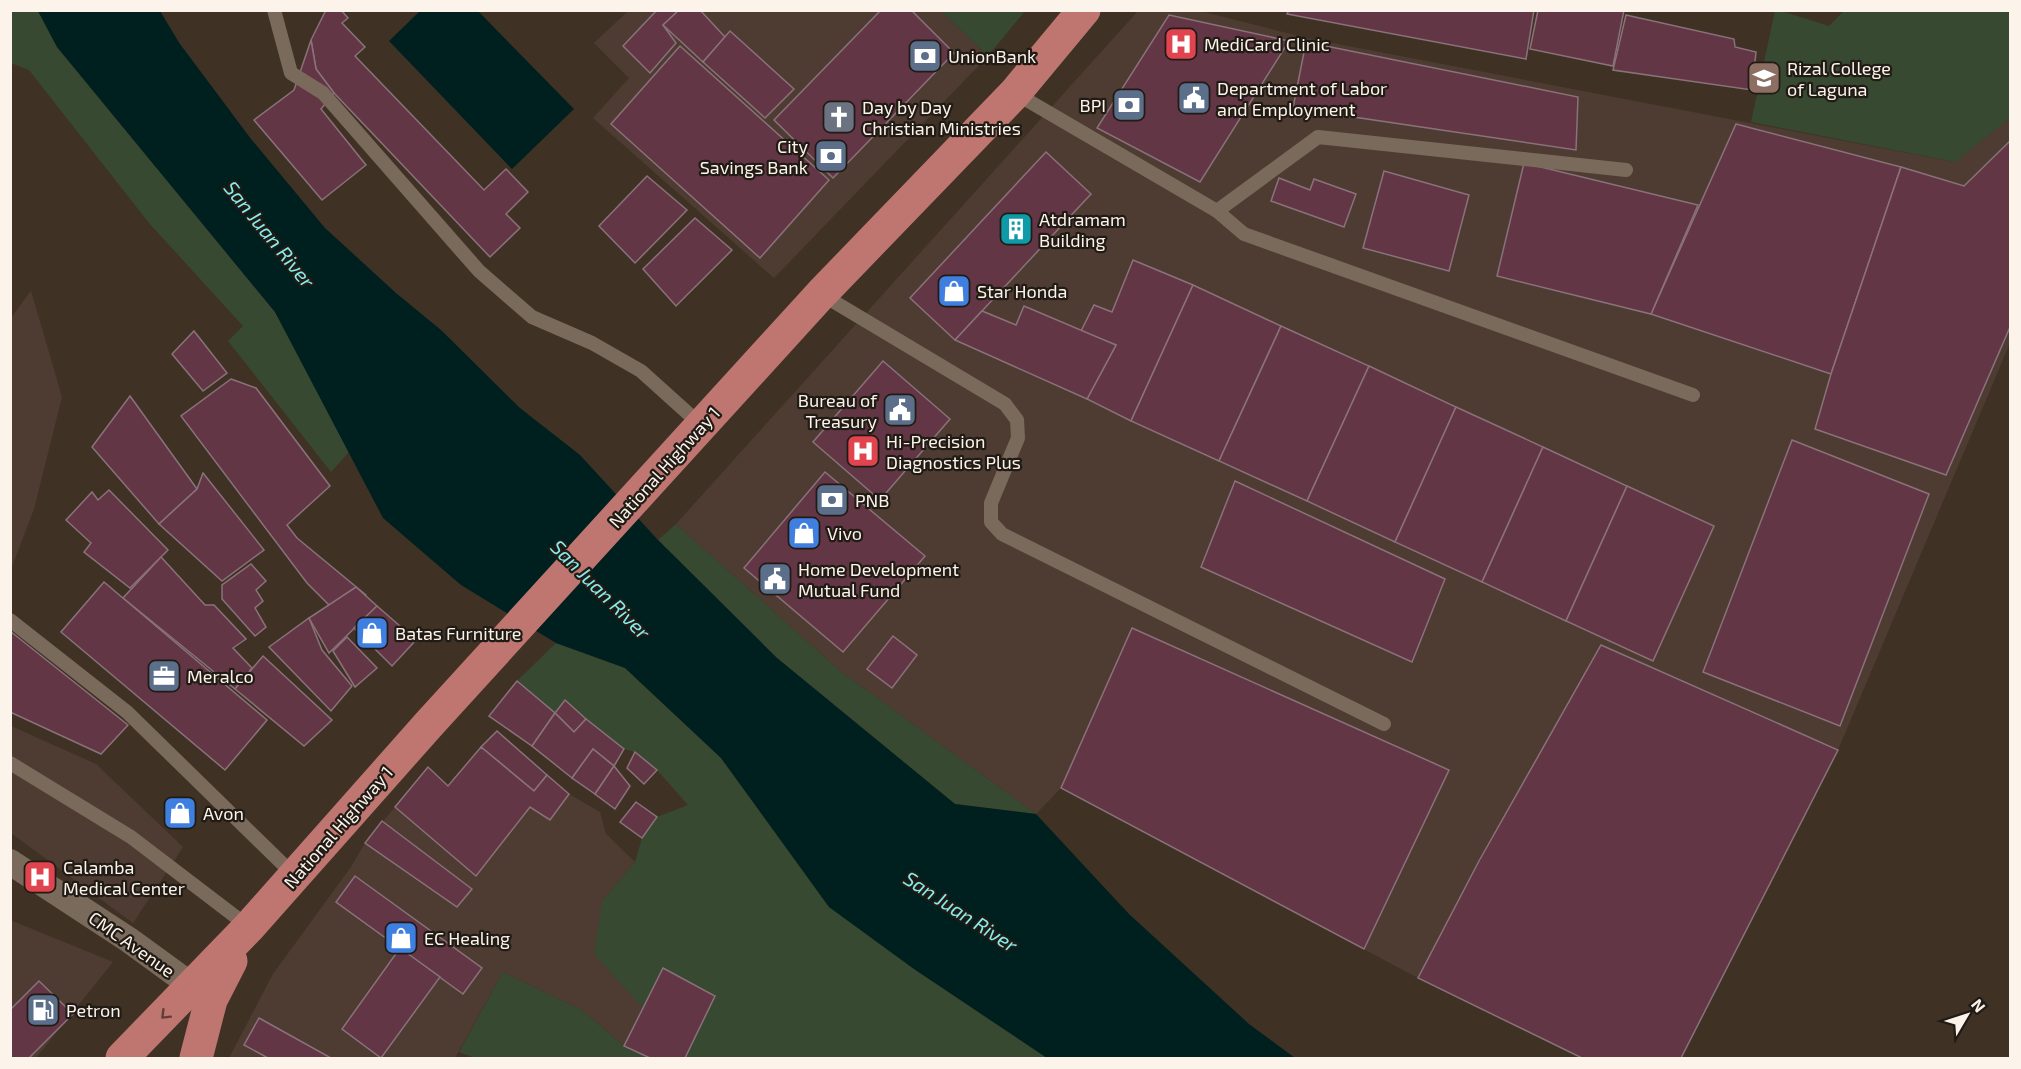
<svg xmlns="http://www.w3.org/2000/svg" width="2021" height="1069" font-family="'Exo 2',sans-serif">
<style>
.commercial{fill:#4e3c33}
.green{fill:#384931}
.water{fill:#001f1f}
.building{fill:#633645;stroke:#897279;stroke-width:1.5}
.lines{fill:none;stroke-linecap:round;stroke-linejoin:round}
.service{stroke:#7a6a5c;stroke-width:14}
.minor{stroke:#7a6a5c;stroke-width:26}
.trunk{stroke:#bf7670;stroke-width:33}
.oneway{stroke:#603f39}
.labels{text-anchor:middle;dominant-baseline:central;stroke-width:4.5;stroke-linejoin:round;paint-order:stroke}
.poi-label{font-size:18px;fill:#fcf3ea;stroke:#211b15;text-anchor:start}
.street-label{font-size:18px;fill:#fcf3ea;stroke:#211b15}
.water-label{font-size:20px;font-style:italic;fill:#85eded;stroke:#211b15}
</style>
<rect width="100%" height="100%" fill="#3f3225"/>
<g class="commercial">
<polygon points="628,11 941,11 988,56 774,278 593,118 629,78 594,43"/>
<polygon points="1138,11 1200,11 1306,38 1954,162 2010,118 2010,343 1838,750 1681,1058 1582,1058 1418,978 1061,788 1036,814 839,670 676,524"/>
<polygon points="31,291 62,397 34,509 11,569 11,318"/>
<polygon points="11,726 96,764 183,847 133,923 11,833"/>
<polygon points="569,794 600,812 606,834 635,862 602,901 643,1008 624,1046 582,1010 503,972 455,1058 229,1058 273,974 351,867 365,843 395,807 476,876 530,807 550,819"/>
<polygon points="10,920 113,962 36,1058 11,1058"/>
</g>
<g class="green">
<polygon points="10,11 38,11 57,47 275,312 349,452 331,472 228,341 243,326 149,223 29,70 11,63"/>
<polygon points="941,11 1025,11 988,56"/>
<polygon points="1775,11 1781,11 1829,26 1844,11 2010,11 2010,118 1955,162 1751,122"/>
<polygon points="676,524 839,670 1036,814 955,804 777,658 658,540"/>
<polygon points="556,643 625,668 721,758 829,907 914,969 1047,1058 685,1058 715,996 664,968 643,1008 594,954 602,901 635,862 642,838 657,817 688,805 657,770 635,752 624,749 586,719 565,700 555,713 517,681"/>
<polygon points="503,972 582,1010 624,1046 650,1058 475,1058 459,1052"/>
</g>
<g class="water">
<polygon points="38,11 160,11 180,44 251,139 325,228 396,293 441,330 520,408 580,455 658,540 777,658 955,804 1036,814 1129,914 1249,1024 1295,1058 1047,1058 914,969 829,907 721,758 625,668 556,643 461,585 383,518 275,312 57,47"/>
<polygon points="420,11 478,11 574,109 512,169 389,41"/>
</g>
<g class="building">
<polygon points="326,10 341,10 348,18 342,23 365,47 355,56 484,190 506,169 528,192 506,214 520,228 490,257 334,93 316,69 311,40"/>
<polygon points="657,10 679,10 663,25 676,43 650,73 623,46"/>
<polygon points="679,10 700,10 725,37 703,62 663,25"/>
<polygon points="881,10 911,10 954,53 833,178 774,120"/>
<polygon points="1289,10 1534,10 1526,59 1287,14"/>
<polygon points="1538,10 1624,10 1613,66 1530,49"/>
<polygon points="1169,15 1289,41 1200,182 1097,128"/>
<polygon points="1626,15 1734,39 1735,47 1756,52 1752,90 1613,70"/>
<polygon points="730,31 794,89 765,118 703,62"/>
<polygon points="311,40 316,69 334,93 321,109 366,165 322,200 254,120 294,90"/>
<polygon points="1306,42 1578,97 1576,150 1293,108"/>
<polygon points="680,46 829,180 760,258 611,124"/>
<polygon points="1736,124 1901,167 1831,374 1651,314"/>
<polygon points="2010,141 2010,327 1946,475 1815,429 1831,374 1901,167 1964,186"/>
<polygon points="1046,152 1091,194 955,340 910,298"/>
<polygon points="1524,163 1698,205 1651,314 1497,276"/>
<polygon points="1384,171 1469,195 1449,271 1363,248"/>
<polygon points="647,176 687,210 635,263 599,226"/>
<polygon points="1279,178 1310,190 1314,179 1356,194 1344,227 1271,201"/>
<polygon points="695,218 732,250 676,306 643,269"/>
<polygon points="1133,260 1193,285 1131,421 1087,399 1116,345 1081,331 1094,305 1112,312"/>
<polygon points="1193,285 1281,326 1219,461 1131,421"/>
<polygon points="1024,306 1116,345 1087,399 955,340 982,311 1016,325"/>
<polygon points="1281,326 1369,366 1307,501 1219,461"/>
<polygon points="194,331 227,373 203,391 172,354"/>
<polygon points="883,361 950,419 880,500 813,442"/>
<polygon points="1369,366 1456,407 1395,542 1307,501"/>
<polygon points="231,379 256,388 330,486 287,525 297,538 366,595 342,618 307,583 181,416"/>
<polygon points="130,396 197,489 159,524 92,447"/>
<polygon points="1456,407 1543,447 1482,582 1395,542"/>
<polygon points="1792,440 1929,494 1840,726 1703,672"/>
<polygon points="1543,447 1627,486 1566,621 1482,582"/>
<polygon points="825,472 925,556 843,652 744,568"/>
<polygon points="203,473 264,550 222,581 159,524 197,489"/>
<polygon points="1235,481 1445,579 1412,662 1201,567"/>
<polygon points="1627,486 1714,526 1653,661 1566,621"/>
<polygon points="109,490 168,550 130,588 84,552 91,543 66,520 92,492 98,500"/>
<polygon points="161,557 205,605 214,605 246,639 233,648 252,668 235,689 123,598"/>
<polygon points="251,564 266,581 256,590 263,601 255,608 266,627 255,636 222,599 222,585"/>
<polygon points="104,582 267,720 225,770 61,632"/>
<polygon points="356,587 377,606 329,653 309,618"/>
<polygon points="377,606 416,640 392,666 354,628"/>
<polygon points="309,618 322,650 352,686 331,711 269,647"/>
<polygon points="1132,628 1449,770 1364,949 1061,788"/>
<polygon points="10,631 128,725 101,754 10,712"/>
<polygon points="893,636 917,655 892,688 867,669"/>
<polygon points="347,637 377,668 355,687 333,651"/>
<polygon points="1601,645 1838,750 1681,1058 1582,1058 1418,978 1479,861"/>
<polygon points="263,656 332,720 304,746 235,689"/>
<polygon points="517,681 555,713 532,746 489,716"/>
<polygon points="565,700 586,719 574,732 555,713"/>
<polygon points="555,713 574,732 586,719 624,749 614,766 593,749 572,778 532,746"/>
<polygon points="497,731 547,775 534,791 481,747"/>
<polygon points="481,747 534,791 547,775 569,794 550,820 530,807 476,876 395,807 428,767 448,786"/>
<polygon points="593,749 614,766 595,794 572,778"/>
<polygon points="635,752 657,770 644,784 627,768"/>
<polygon points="614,766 630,786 615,809 595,794"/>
<polygon points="636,802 657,817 642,838 620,822"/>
<polygon points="382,821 472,889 457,907 365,843"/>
<polygon points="355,876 482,968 463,994 336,902"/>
<polygon points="400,948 440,977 381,1058 342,1029"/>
<polygon points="663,968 715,996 685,1058 650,1058 624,1046"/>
<polygon points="39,981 73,1014 29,1058 10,1058 10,1010"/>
<polygon points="259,1018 331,1058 268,1058 244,1045"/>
</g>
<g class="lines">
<g class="service">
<polyline points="274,10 291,73 323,93 479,271 532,317 592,343 641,371 701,425"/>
<polyline points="1015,93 1217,211 1244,234 1693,395"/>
<polyline points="1217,211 1318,137 1626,170"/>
<polyline points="821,294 1005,404 1017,420 1018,438 991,503 991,522 1002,534 1384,724"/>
<polyline points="10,620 127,712 295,876"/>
<polyline points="10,763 131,837 249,927"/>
</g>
<polyline class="minor" points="10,862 129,940 206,996"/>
<g class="trunk">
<polyline points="122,1058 249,927 429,724 821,294 1015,93 1084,10"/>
<polyline points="196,1058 211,1000 231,961"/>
</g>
</g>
<defs><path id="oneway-chevron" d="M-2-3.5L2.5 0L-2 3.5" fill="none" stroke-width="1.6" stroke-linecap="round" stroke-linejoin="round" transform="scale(1.5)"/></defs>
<use class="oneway" href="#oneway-chevron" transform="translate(165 1015) rotate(135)"/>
<defs>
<g id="hospital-square" transform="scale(1.725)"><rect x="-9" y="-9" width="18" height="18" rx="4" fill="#e0444e" stroke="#211b15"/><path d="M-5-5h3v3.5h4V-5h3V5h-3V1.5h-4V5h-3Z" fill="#fff"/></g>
<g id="bank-square" transform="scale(1.725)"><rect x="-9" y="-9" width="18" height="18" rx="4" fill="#5c6f8a" stroke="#211b15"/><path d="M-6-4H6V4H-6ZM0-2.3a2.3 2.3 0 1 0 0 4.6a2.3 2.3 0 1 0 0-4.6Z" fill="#fff"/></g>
<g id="university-square" transform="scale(1.725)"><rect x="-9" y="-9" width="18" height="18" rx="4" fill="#8d6e63" stroke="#211b15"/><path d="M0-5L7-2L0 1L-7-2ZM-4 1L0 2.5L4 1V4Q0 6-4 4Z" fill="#fff"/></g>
<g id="civic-square" transform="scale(1.725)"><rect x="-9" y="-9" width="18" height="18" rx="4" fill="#5c6f8a" stroke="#211b15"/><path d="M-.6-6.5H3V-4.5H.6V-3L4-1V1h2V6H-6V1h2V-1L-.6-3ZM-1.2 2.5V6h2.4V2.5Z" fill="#fff"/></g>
<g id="church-square" transform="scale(1.725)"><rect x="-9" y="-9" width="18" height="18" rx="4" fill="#6b7280" stroke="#211b15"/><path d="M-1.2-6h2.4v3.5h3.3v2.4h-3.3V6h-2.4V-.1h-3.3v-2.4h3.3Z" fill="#fff"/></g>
<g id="building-square" transform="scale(1.725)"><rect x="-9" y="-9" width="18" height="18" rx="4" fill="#0f9aa8" stroke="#211b15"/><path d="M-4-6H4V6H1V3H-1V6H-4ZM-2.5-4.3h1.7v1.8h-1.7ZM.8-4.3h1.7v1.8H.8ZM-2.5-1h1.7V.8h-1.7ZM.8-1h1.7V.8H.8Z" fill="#fff"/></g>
<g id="shop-square" transform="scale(1.725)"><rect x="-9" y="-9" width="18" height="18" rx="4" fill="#3f7fe0" stroke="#211b15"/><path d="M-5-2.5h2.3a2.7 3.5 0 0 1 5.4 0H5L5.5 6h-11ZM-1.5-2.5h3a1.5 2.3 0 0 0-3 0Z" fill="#fff"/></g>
<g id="office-square" transform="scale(1.725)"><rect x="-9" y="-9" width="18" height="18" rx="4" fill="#5c6f8a" stroke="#211b15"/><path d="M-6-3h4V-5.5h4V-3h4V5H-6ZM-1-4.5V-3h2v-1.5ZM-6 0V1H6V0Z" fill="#fff"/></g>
<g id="fuel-square" transform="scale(1.725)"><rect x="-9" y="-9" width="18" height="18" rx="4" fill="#5c6f8a" stroke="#211b15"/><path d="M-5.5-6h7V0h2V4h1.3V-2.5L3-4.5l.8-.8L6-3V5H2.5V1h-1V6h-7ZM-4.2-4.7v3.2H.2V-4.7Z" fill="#fff"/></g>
</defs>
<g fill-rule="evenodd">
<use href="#hospital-square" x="1181" y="44"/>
<use href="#bank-square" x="925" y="56"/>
<use href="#university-square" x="1764" y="78"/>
<use href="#civic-square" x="1194" y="98"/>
<use href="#bank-square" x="1129" y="105"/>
<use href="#church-square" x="839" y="117"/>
<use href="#bank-square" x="831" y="156"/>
<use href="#building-square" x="1016" y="229"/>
<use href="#shop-square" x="954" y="291"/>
<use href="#civic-square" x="900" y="410"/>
<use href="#hospital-square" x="863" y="451"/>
<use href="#bank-square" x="832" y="500"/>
<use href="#shop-square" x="804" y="533"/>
<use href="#civic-square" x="775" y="579"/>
<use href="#shop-square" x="372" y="633"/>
<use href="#office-square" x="164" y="676"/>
<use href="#shop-square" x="180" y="813"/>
<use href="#hospital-square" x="40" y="877"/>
<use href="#shop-square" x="401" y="938"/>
<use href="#fuel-square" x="43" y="1010"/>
</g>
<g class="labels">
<g class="poi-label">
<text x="1204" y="44">MediCard Clinic</text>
<text x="948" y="56">UnionBank</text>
<text x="1787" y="68">Rizal College<tspan x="1787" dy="21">of Laguna</tspan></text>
<text x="1217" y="88">Department of Labor<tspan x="1217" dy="21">and Employment</tspan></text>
<text x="1106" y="105" text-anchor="end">BPI</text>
<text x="862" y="107">Day by Day<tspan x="862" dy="21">Christian Ministries</tspan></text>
<text x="808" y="146" text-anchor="end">City<tspan x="808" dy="21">Savings Bank</tspan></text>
<text x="1039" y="219">Atdramam<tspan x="1039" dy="21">Building</tspan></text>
<text x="977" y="291">Star Honda</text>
<text x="877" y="400" text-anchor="end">Bureau of<tspan x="877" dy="21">Treasury</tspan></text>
<text x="886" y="441">Hi-Precision<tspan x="886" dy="21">Diagnostics Plus</tspan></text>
<text x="855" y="500">PNB</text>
<text x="827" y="533">Vivo</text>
<text x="798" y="569">Home Development<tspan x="798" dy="21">Mutual Fund</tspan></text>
<text x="395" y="633">Batas Furniture</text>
<text x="187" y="676">Meralco</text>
<text x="203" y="813">Avon</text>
<text x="63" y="867">Calamba<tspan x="63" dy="21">Medical Center</tspan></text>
<text x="424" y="938">EC Healing</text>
<text x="66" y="1010">Petron</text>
</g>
<g class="street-label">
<text transform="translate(664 467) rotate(-48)">National Highway 1</text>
<text transform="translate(338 827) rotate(-49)">National Highway 1</text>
<text transform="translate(132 944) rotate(35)">CMC Avenue</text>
</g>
<g class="water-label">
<text transform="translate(270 234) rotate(51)">San Juan River</text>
<text transform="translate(601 589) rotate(45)">San Juan River</text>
<text transform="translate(961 911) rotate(33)">San Juan River</text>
</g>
</g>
<rect width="2021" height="1069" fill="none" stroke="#fcf3ea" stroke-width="24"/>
<g transform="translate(1967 1015) rotate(51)" stroke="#211b15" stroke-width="4.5" paint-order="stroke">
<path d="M0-4.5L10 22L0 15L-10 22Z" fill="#fcf3ea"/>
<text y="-9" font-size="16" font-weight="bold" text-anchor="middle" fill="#fcf3ea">N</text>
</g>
</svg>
